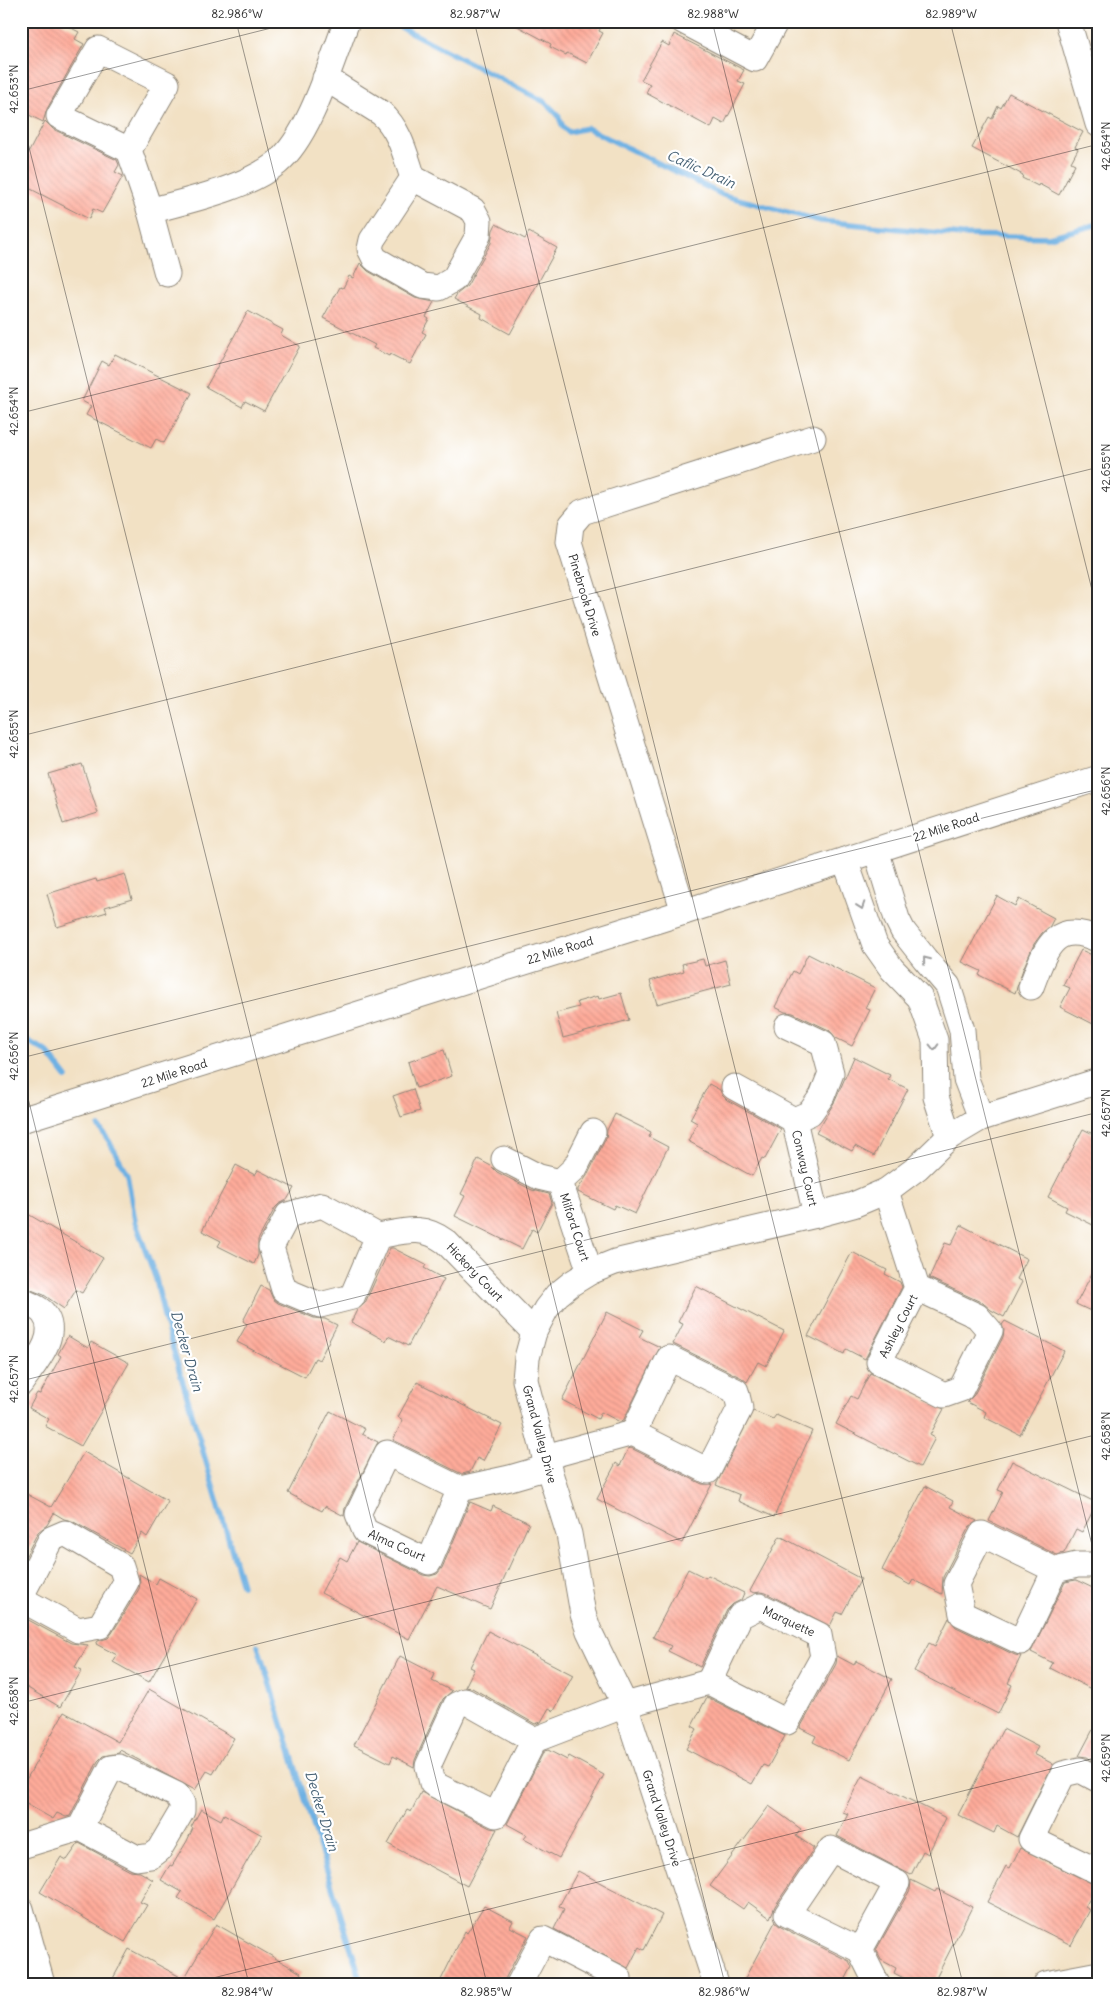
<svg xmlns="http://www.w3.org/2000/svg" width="1120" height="2005" font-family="Delius,sans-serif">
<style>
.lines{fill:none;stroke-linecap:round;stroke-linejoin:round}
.stream{stroke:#6eb1e3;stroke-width:5.5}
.building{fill:url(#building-back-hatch)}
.minor-casing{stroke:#8e8678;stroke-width:27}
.minor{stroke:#fff;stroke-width:25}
.oneway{stroke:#a0a0a0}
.ticks{fill:none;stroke:#2b2b2b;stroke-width:1;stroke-opacity:0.45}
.labels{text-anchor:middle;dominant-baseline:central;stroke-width:4.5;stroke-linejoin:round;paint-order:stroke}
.street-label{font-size:12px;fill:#2b2b2b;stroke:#fff}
.water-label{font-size:14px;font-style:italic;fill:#466175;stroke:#fff}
.neatline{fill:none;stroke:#2b2b2b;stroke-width:2}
.ticks-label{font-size:12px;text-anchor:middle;fill:#2b2b2b}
</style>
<defs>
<pattern id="building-back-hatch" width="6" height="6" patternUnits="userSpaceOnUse" patternTransform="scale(1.25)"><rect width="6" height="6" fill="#feab9a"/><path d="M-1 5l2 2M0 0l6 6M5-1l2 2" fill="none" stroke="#da9385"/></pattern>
</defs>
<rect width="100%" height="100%" fill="#fff"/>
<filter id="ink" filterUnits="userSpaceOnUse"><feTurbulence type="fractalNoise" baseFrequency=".02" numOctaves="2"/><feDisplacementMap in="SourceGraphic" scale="10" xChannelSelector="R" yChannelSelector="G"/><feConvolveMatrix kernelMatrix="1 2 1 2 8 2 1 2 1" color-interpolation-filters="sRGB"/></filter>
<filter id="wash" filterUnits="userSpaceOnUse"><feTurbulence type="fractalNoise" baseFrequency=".0096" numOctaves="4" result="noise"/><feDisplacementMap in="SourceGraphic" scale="20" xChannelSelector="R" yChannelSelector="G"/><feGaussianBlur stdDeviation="1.12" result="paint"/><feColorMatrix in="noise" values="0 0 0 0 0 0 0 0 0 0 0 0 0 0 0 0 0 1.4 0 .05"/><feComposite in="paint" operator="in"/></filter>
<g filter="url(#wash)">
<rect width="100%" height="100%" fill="#f2e1c4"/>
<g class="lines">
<g class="stream">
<polyline points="389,21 545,102 558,115 563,127 568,132 587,128 723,195 821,221 961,235 1049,237 1099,224"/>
<polyline points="21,1037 47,1052 67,1078"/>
<polyline points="99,1127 109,1141 127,1174 135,1221 156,1279 165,1321 242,1585"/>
<polyline points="258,1646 362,1984"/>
</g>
</g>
<g id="blocks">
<g class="building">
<polygon points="24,21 58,21 79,32 75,39 84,44 47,109 43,122 21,111 21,27"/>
<polygon points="508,21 604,21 599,31 603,33 587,63 567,53 566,55 550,47 551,44"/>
<polygon points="674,34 744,70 738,81 745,84 724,124 715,119 711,128 646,93 650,84 641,80 662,42 669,46"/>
<polygon points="1009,93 1083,132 1075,147 1078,149 1071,162 1075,164 1059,195 1039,184 1038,186 1022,178 1023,175 972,148 989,117 992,119 998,106 1001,108"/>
<polygon points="45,121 53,129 117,160 119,165 115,172 123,176 102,213 93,209 89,219 23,185 28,176 21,173 21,167"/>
<polygon points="496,224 525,239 529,232 557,248 510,334 481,318 482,314 454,299 457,294 467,286 491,243 493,230"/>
<polygon points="360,263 368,271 415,298 434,302 426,317 429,319 422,332 426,334 410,364 390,354 389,356 373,348 375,345 323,318 340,287 343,288 349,276 353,278"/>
<polygon points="248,311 283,330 281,335 300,346 264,411 245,401 242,407 206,387"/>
<polygon points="115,354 192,393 164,443 156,439 151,448 86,415 91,406 82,401 102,361 109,365"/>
<polygon points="82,764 98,813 63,824 48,774"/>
<polygon points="125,874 132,899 105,907 107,912 57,927 47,894 96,879 97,882"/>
<polygon points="997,896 1015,906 1019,899 1054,918 1050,926 1042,933 1034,944 1023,969 1015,993 979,975 981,971 962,962"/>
<polygon points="1081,950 1099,958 1099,1027 1060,1007 1070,988 1063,985"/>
<polygon points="808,954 875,988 865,1008 870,1010 852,1046 836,1038 829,1030 793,1013 785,1012 775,1007 793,971 798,974"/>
<polygon points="703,959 705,966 725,960 731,984 657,1004 650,981 684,971 682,964"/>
<polygon points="621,993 629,1020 563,1038 556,1013 579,1007 577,1002 598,996 599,999"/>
<polygon points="444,1050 452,1076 416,1088 408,1062"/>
<polygon points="854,1057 890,1075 888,1079 908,1089 874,1156 855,1146 852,1151 816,1133 835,1101"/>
<polygon points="709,1084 720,1090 722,1095 727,1100 781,1129 765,1159 762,1158 752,1176 688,1141 697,1123 690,1119"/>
<polygon points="413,1089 420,1111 401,1117 393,1096"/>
<polygon points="615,1114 651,1132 649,1137 668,1147 635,1214 615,1205 613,1209 578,1192 578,1189 588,1174 606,1138 607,1130"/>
<polygon points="1083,1129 1099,1137 1099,1228 1065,1211 1067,1207 1048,1197"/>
<polygon points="478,1159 491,1166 497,1172 532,1190 549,1194 552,1203 537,1232 532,1229 522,1249 455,1216 465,1196 461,1194"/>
<polygon points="236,1165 255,1175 258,1170 294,1188 287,1200 279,1204 275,1208 258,1240 258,1255 254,1264 218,1246 221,1241 202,1231"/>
<polygon points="21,1210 103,1258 82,1293 76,1290 64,1309 44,1295 21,1286"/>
<polygon points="961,1225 1027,1259 1017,1279 1022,1282 1004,1317 991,1310 983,1303 929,1278 945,1243 951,1245"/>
<polygon points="390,1248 393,1248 426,1265 424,1268 444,1279 408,1346 388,1336 386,1341 351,1322 357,1310 365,1303"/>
<polygon points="852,1252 887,1270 885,1274 900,1282 902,1287 865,1359 846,1349 844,1354 808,1336"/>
<polygon points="1099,1260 1099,1315 1076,1304"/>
<polygon points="261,1286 269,1290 273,1299 278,1303 314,1318 325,1319 337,1325 319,1360 315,1358 305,1377 237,1342 247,1324 243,1321"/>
<polygon points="696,1286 784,1331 766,1366 758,1362 747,1382 742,1378 673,1344 683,1324 678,1322"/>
<polygon points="607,1312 643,1330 639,1337 660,1347 623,1421 620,1422 601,1412 598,1419 562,1400"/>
<polygon points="1005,1321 1064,1351 1020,1435 984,1417 986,1412 967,1402 974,1395 1003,1337 1004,1330 1002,1325"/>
<polygon points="68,1336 88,1348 91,1342 129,1363 81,1446 45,1426 49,1419 29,1408 37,1393 40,1394 61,1356 58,1354"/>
<polygon points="870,1373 944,1409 930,1435 935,1438 920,1467 836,1424 851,1396 857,1399"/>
<polygon points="417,1382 502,1425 483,1461 477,1458 470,1472 462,1474 393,1440 403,1420 398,1417"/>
<polygon points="330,1411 365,1429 362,1434 378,1442 345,1508 344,1516 325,1506 322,1511 288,1493"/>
<polygon points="753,1411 773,1419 776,1415 812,1431 774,1517 738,1501 740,1495 716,1485"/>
<polygon points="631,1448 702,1484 712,1484 682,1543 597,1499 616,1463 620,1466 628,1449"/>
<polygon points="84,1452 168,1501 147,1537 142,1533 130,1553 72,1521 64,1519 54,1513 47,1525 38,1532 21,1565 21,1491 51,1507"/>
<polygon points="1012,1461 1097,1503 1082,1532 1076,1529 1064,1553 1057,1555 989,1521 1003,1492 998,1490"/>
<polygon points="925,1486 953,1501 950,1507 977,1521 969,1527 943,1577 942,1594 913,1580 910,1585 882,1570"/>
<polygon points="470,1502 491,1511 493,1506 529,1523 490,1609 437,1586 409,1639 321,1593 340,1557 347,1561 357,1542 423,1575 430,1576 437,1574 442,1568"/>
<polygon points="780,1536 861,1579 842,1614 837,1612 830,1626 766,1593 760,1592 754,1593 750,1591"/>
<polygon points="688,1569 706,1578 708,1575 744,1593 741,1600 733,1604 727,1610 700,1667 668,1651 671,1646 653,1637"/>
<polygon points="139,1574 156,1584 159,1578 197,1599 149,1682 113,1662 117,1655 96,1644 98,1641 108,1638 112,1633 139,1589 140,1583"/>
<polygon points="1076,1580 1099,1591 1099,1693 1050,1668 1053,1663 1031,1652 1065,1582"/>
<polygon points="21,1616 71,1643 88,1645 75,1667 82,1670 60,1707 21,1684"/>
<polygon points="949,1618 956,1627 1015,1655 1021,1656 1008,1683 1012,1685 998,1714 914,1671 929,1643 935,1646"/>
<polygon points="488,1631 573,1675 554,1711 549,1708 541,1722 535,1724 472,1688 465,1687 474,1669 470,1667"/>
<polygon points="400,1656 435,1674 432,1681 452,1691 443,1699 415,1760 414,1767 393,1756 390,1763 354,1745"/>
<polygon points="837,1656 854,1665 856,1661 892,1679 849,1760 813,1742 816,1736 800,1728 836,1664"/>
<polygon points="149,1689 234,1738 213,1774 207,1771 195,1790 120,1750 119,1753 103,1756 98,1761 70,1816 66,1817 57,1813 53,1819 21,1801 21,1789 64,1712 118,1742"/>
<polygon points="707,1697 785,1736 768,1767 763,1765 752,1784 686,1749 697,1729 692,1726"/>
<polygon points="1099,1718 1099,1764 1087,1757 1079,1756"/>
<polygon points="1003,1729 1038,1747 1034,1754 1053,1764 1017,1837 997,1826 994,1833 958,1815"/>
<polygon points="548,1750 567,1760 569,1756 604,1775 559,1858 524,1839 527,1835 507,1824 544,1751"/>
<polygon points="862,1776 946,1818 928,1854 923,1851 911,1875 837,1836 848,1814 843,1812"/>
<polygon points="421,1792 490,1828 497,1829 467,1886 388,1844 407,1810 411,1812"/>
<polygon points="769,1806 801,1829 796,1836 814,1848 775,1906 770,1918 748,1902 743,1909 710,1886"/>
<polygon points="201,1809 221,1820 224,1814 262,1835 214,1919 178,1898 182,1892 161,1880 170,1865 172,1866 187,1841 193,1828 191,1827"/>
<polygon points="79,1843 130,1871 140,1872 153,1880 140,1902 147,1905 125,1942 40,1892 61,1857 67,1860"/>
<polygon points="1020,1848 1097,1886 1085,1907 1090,1910 1071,1945 987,1902 1006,1866 1010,1868"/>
<polygon points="578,1871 662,1915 644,1950 639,1947 628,1968 554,1929 564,1909 559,1906"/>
<polygon points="911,1880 935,1892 937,1889 972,1907 933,1984 915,1984 894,1973 896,1968 881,1960 876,1950 910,1890"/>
<polygon points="484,1906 513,1921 510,1927 528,1936 506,1977 505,1984 439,1984 465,1931 467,1933"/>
<polygon points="775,1922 781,1927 849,1961 852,1967 843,1984 756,1984 745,1978"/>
<polygon points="216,1924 301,1973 295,1984 110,1984 129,1949 184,1979"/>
</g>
</g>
</g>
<g filter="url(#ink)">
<use href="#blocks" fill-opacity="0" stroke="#8e8678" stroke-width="1"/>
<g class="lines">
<g class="minor-casing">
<g id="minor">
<polyline points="683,21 755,59 776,21"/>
<polyline points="1068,21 1098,124"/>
<path d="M325,78L381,113C400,130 405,154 413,178L473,210L479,221L478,236L454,279L439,288L422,286L375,259L370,249L372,240L413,178"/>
<polyline points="129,150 167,84 98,49 59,116 129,150 150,211 167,274"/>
<path d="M150,211C188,200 245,189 277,163C310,136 331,62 347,21"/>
<polyline points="876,850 897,919 903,931 925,959 948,986 962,1030 966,1079 981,1118"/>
<polyline points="845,860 875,945 892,969 920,998 935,1040 936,1097 949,1137"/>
<polyline points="684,912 569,542 571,525 582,512 813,438"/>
<path d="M1031,987C1045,951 1053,918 1099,940"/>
<polyline points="787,1026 823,1043 831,1073 822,1096 810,1113 794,1120"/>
<polyline points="734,1087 794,1120 816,1215"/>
<polyline points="21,1120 684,912 1099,778"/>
<polyline points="504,1159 539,1177 560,1182"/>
<polyline points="886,1191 917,1288 879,1362 944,1395 961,1389 990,1331 977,1316 917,1288"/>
<path d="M378,1236L322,1205L288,1215L271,1247L284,1290L320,1305L352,1297L378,1236C405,1231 422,1224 446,1242L534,1332"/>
<polyline points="590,1272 560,1182 575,1168 593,1132"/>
<path d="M21,1300C28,1304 40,1308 44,1314C61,1336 33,1365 21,1383"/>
<polyline points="545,1457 633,1433 708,1471 740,1408 736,1391 669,1358 633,1433"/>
<polyline points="460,1489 387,1453 358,1514 365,1531 429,1562 460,1489 510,1478 548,1467"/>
<polyline points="1055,1570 1021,1642 962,1614 956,1584 982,1534 1055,1570 1077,1565 1099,1565"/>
<polyline points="21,1596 51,1539 65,1533 121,1566 126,1582 100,1626 78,1630 21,1599"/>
<polygon points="760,1606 819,1635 823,1657 787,1722 709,1682 740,1616"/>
<polyline points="534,1740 465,1701 456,1705 428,1766 432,1783 496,1815 534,1740 625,1705 709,1682"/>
<polyline points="1099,1780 1080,1770 1063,1774 1031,1839 1099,1872"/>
<polyline points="21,1846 80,1828 137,1858 151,1856 159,1850 182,1811 182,1803 177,1795 119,1767 111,1768 80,1828"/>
<polyline points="21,1909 42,1984"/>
<polyline points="860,1950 897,1883 831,1849 787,1914 860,1950 877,1984"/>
<polyline points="519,1984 543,1939 619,1978 616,1984"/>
<polyline points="716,1984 625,1705 589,1631 583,1614 569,1534 545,1457 525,1380 527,1358 534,1332 546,1309 557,1295 572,1283 590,1272 615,1262 816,1215 853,1205 886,1191 917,1168 949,1137 981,1118 1099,1081"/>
<polyline points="1046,1984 1099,1974"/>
</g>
</g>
<use href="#minor" class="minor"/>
</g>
<defs><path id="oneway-chevron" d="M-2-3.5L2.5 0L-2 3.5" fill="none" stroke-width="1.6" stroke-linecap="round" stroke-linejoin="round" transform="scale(1.25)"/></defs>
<g class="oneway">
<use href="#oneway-chevron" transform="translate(861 906) rotate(71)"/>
<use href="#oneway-chevron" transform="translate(926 960) rotate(-129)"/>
<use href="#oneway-chevron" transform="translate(934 1047) rotate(89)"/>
</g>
</g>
<path class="ticks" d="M236,21L725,1984M474,21L963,1984M712,21L1099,1573M950,21L1099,618M21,91L299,21M21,115L487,1984M21,413L1099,144M21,736L1099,467M21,1058L1099,789M21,1070L249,1984M21,1381L1099,1112M21,1703L1099,1434M189,1984L1099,1757"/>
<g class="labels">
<g class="street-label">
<text transform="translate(585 595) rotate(73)">Pinebrook Drive</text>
<text transform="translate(946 827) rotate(-18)">22 Mile Road</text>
<text transform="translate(560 950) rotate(-17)">22 Mile Road</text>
<text transform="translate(174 1073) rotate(-18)">22 Mile Road</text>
<text transform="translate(805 1168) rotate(77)">Conway Court</text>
<text transform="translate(575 1227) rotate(72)">Milford Court</text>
<text transform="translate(475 1272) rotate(46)">Hickory Court</text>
<text transform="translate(898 1326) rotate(-63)">Ashley Court</text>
<text transform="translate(540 1434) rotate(75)">Grand Valley Drive</text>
<text transform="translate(397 1545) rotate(24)">Alma Court</text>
<text transform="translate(789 1621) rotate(25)">Marquette</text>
<text transform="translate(662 1818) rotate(72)">Grand Valley Drive</text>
</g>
<g class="water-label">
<text transform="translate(701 169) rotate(24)">Caflic Drain</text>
<text transform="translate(187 1351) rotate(74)">Decker Drain</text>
<text transform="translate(322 1811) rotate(73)">Decker Drain</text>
</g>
</g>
<rect width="1120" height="2005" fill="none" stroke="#fff" stroke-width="55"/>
<rect x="28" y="28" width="1064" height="1950" class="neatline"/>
<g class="ticks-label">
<text x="237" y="18">82.986°W</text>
<text x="475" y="18">82.987°W</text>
<text x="713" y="18">82.988°W</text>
<text x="951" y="18">82.989°W</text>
<text transform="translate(14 89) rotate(-90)" y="4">42.653°N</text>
<text transform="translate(1106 146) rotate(-90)" y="4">42.654°N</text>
<text transform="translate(14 411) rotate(-90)" y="4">42.654°N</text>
<text transform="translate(1106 468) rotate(-90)" y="4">42.655°N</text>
<text transform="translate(14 734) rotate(-90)" y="4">42.655°N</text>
<text transform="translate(1106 791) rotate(-90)" y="4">42.656°N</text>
<text transform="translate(14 1056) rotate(-90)" y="4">42.656°N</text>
<text transform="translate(1106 1113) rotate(-90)" y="4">42.657°N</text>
<text transform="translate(14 1379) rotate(-90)" y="4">42.657°N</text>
<text transform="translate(1106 1436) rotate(-90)" y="4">42.658°N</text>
<text transform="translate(14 1701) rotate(-90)" y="4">42.658°N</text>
<text transform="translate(1106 1758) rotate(-90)" y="4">42.659°N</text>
<text x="247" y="1996">82.984°W</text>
<text x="486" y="1996">82.985°W</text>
<text x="724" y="1996">82.986°W</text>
<text x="962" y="1996">82.987°W</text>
</g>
</svg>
